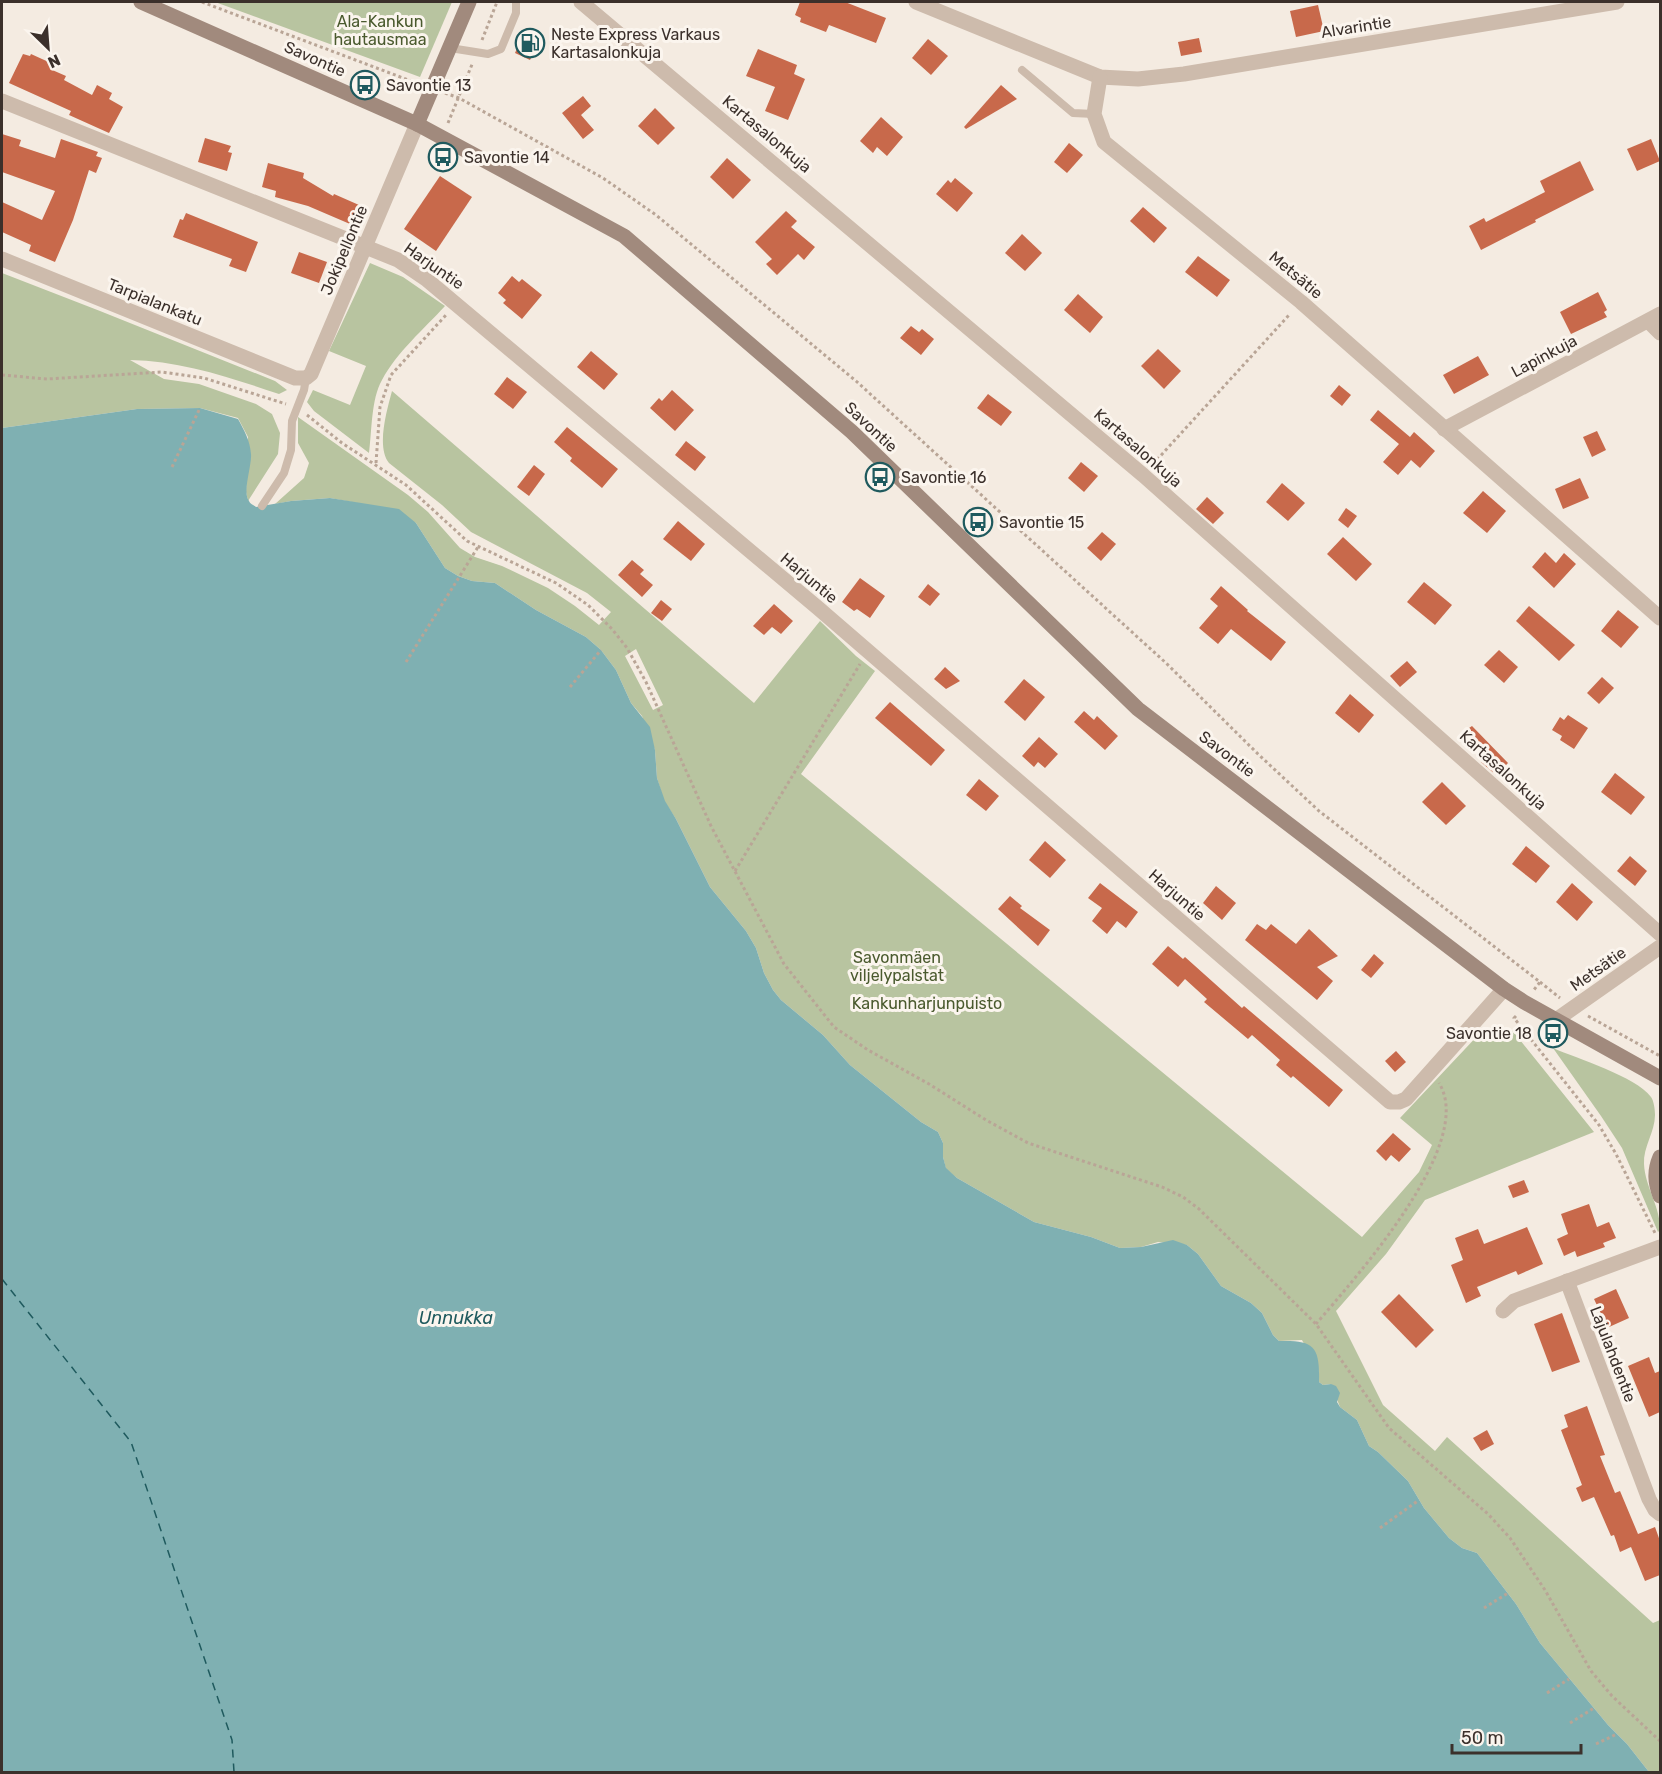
<svg xmlns="http://www.w3.org/2000/svg" width="1662" height="1774" font-family="Rubik,sans-serif">
<style>
.green{fill:#b8c4a0;fill-rule:evenodd}
.water{fill:#7fb0b2}
.lines{fill:none;stroke-linecap:round;stroke-linejoin:round}
.ferry{stroke:#1f5a5e;stroke-width:1.5;stroke-dasharray:8 6;stroke-linecap:butt}
.building{fill:#c8694b}
.path{stroke:#b9a596;stroke-width:3;stroke-dasharray:3 3;stroke-linecap:butt}
.lane{stroke:#cdbbac;stroke-width:8}
.street{stroke:#cdbbac;stroke-width:15}
.secondary{stroke:#a18a7d;stroke-width:15}
.labels{text-anchor:middle;dominant-baseline:central;stroke-width:6;stroke-linejoin:round;paint-order:stroke}
.park-label{font-size:16px;fill:#4a5a2e;stroke:#fbf5ee}
.street-label{font-size:16px;fill:#3b302b;stroke:#fbf5ee}
.poi-label{font-size:16px;fill:#3b302b;stroke:#fbf5ee;text-anchor:start}
.water-label{font-size:18px;font-style:italic;fill:#1f5a5e;stroke:#fbf5ee}
</style>
<rect width="100%" height="100%" fill="#f4ebe1"/>
<g class="green">
<polygon points="215,2 452,2 420,77"/>
<path d="M370,263L403,277L445,306C424,329 397,352 382,380C371,399 372,431 369,453L314,411L307,402L313,390L350,405L366,366L329,351Z"/>
<path d="M2,273L100,311L275,381L287,390L279,394C231,378 182,361 130,360L164,379L199,384L256,404L272,414L280,433L278,454L248,501L246,492L248,437L238,418L200,408L137,409L2,428Z"/>
<path d="M392,391L754,703L820,621L856,656L875,671L801,774L1362,1237L1419,1172L1432,1145L1400,1118L1481,1032L1512,1030L1594,1132L1425,1200L1386,1254L1336,1311L1383,1405L1435,1451L1447,1437L1653,1623L1660,1620V1772H1649L1627,1744L1608,1725L1540,1643L1516,1604L1477,1553L1462,1548L1449,1538L1424,1508L1408,1481L1378,1452L1369,1446L1357,1420L1340,1407L1331,1384L1323,1385L1319,1382V1372L1302,1340L1279,1341L1273,1335L1262,1313L1251,1303L1221,1286L1198,1254L1187,1245L1158,1242L1141,1247L1120,1248L1091,1237L1034,1222L957,1178L946,1169L943,1157V1143L938,1132L921,1122L850,1065L823,1035L781,1000L773,990L764,973L756,948L746,931L710,887L676,819L664,801L657,778L655,750L642,716L631,703L616,670L601,650L586,637L536,610L495,583L472,581L458,576L445,568L416,523L357,503L330,498L291,501L275,504L304,478L309,463L298,443V417L408,495L428,512L460,548L475,557L502,566L548,588L575,606L599,625L611,612L587,593L471,532L442,505L389,463C376,447 387,410 392,391ZM636,649L663,705L653,710L625,656Z"/>
<path d="M1553,1048C1578,1059 1635,1076 1651,1097C1654,1101 1655,1110 1655,1115C1655,1132 1643,1147 1644,1164C1645,1187 1661,1208 1660,1230L1658,1232L1622,1148L1601,1116Z"/>
</g>
<path class="water" d="M200,408L238,419C244,430 250,440 251,454C252,466 242,492 249,501C250,504 254,505 256,507L291,501L330,498L399,509L416,523L445,568L458,576L472,581L495,583L536,610L586,637L601,650L616,670L631,703L650,727L655,750L657,778L665,801L676,819L710,887L746,931L756,948L764,973L773,990L781,1000L823,1035L850,1065L921,1122L938,1132L943,1143V1157L946,1168L957,1178L1034,1222L1091,1237L1120,1248L1141,1247L1173,1240L1187,1245L1198,1254L1221,1286L1251,1303L1262,1313L1273,1335L1279,1341C1314,1340 1320,1346 1319,1382L1323,1385L1331,1384L1336,1386L1340,1393L1337,1402L1340,1407L1357,1420L1369,1446L1378,1452L1408,1481L1424,1508L1449,1538L1462,1548L1477,1553L1516,1604L1540,1643L1608,1725L1627,1744L1649,1772H2V428L137,409Z"/>
<g class="lines">
<polyline class="ferry" points="2,1279 131,1442 232,1740 234,1772"/>
</g>
<g class="building">
<polygon points="800,2 845,2 886,18 876,43 829,25 826,32 800,22 801,18 795,15"/>
<polygon points="1318,5 1324,31 1296,37 1290,11"/>
<polygon points="526,28 542,35 530,60 515,53"/>
<polygon points="1199,38 1202,52 1181,56 1178,42"/>
<polygon points="928,39 948,56 931,75 912,58"/>
<polygon points="758,49 797,65 794,74 805,79 788,120 765,111 775,87 746,76"/>
<polygon points="23,54 30,56 31,54 53,64 50,69 66,76 64,80 92,95 97,85 112,93 109,99 123,107 109,133 69,115 71,111 9,83"/>
<polygon points="1001,85 1017,99 966,129 964,127"/>
<polygon points="583,96 591,106 581,115 594,130 583,139 562,113"/>
<polygon points="655,108 675,128 658,145 638,126"/>
<polygon points="881,117 903,137 887,156 877,147 873,153 860,141"/>
<polygon points="2,134 21,140 19,146 55,158 61,139 98,152 96,156 102,158 96,173 89,170 73,220 55,262 29,251 31,245 2,232 2,202 42,220 55,191 2,172"/>
<polygon points="205,138 231,146 228,152 232,153 227,171 198,162"/>
<polygon points="1651,139 1660,161 1637,171 1627,149"/>
<polygon points="1069,143 1083,155 1067,173 1054,162"/>
<polygon points="727,158 751,180 733,199 710,177"/>
<polygon points="1580,161 1594,190 1535,220 1536,222 1481,250 1469,226 1484,218 1486,222 1545,192 1540,181"/>
<polygon points="268,163 304,173 303,178 333,196 334,194 359,205 350,224 308,206 275,197 276,191 262,187"/>
<polygon points="440,176 472,197 436,251 404,229"/>
<polygon points="955,178 973,193 957,212 936,194 948,180 951,183"/>
<polygon points="1143,207 1167,228 1154,243 1130,221"/>
<polygon points="786,211 797,221 791,227 815,247 804,260 798,254 777,275 766,264 772,259 755,242"/>
<polygon points="186,213 258,242 246,272 229,266 232,259 173,237 180,219 183,220"/>
<polygon points="1022,234 1042,253 1025,271 1005,253"/>
<polygon points="299,252 327,262 319,283 291,273"/>
<polygon points="1198,256 1230,280 1217,297 1185,272"/>
<polygon points="512,276 519,282 522,279 542,295 522,319 503,303 506,300 498,293"/>
<polygon points="1598,292 1607,310 1604,312 1607,317 1571,334 1560,312"/>
<polygon points="1078,294 1103,317 1090,333 1064,310"/>
<polygon points="911,326 919,332 922,329 934,339 921,355 900,338"/>
<polygon points="1158,349 1181,371 1164,389 1141,366"/>
<polygon points="591,351 618,374 604,390 577,367"/>
<polygon points="1478,356 1489,375 1454,394 1443,375"/>
<polygon points="507,377 527,392 513,409 494,394"/>
<polygon points="1339,385 1351,395 1342,406 1330,396"/>
<polygon points="672,390 694,410 675,431 650,408 659,398 662,401"/>
<polygon points="988,394 1012,412 1001,426 977,408"/>
<polygon points="1378,410 1410,437 1414,432 1435,451 1420,468 1411,460 1398,475 1383,462 1399,444 1370,420"/>
<polygon points="567,427 618,469 602,488 570,461 572,458 554,442"/>
<polygon points="1597,431 1606,450 1592,457 1583,437"/>
<polygon points="686,441 706,457 695,471 675,455"/>
<polygon points="1081,462 1098,476 1084,492 1068,478"/>
<polygon points="534,465 545,474 529,496 517,487"/>
<polygon points="1580,478 1589,498 1563,509 1555,489"/>
<polygon points="1282,483 1305,503 1288,521 1266,502"/>
<polygon points="1483,491 1506,511 1487,533 1463,513"/>
<polygon points="1207,497 1224,513 1213,524 1196,509"/>
<polygon points="1346,508 1357,516 1348,528 1338,520"/>
<polygon points="678,521 705,544 691,561 663,539"/>
<polygon points="1102,532 1116,544 1101,561 1087,548"/>
<polygon points="1343,537 1372,564 1356,581 1327,554"/>
<polygon points="1545,552 1556,563 1564,553 1576,564 1554,588 1532,567"/>
<polygon points="632,560 644,570 640,574 653,585 642,597 618,575"/>
<polygon points="860,578 885,596 870,618 857,609 854,611 842,602"/>
<polygon points="1424,582 1452,605 1435,625 1407,602"/>
<polygon points="928,584 940,594 930,606 918,597"/>
<polygon points="1221,586 1248,610 1247,611 1286,642 1271,661 1231,629 1218,644 1199,628 1218,606 1210,599"/>
<polygon points="661,600 672,609 662,621 651,613"/>
<polygon points="774,604 793,621 781,634 772,627 764,635 753,626"/>
<polygon points="1529,606 1575,645 1559,661 1516,621"/>
<polygon points="1618,610 1639,627 1621,648 1601,631"/>
<polygon points="1499,650 1518,667 1504,683 1484,665"/>
<polygon points="1407,661 1417,672 1400,687 1390,676"/>
<polygon points="945,667 960,681 946,689 934,679"/>
<polygon points="1602,677 1614,688 1599,704 1587,693"/>
<polygon points="1024,679 1045,697 1025,721 1004,702"/>
<polygon points="1350,694 1374,715 1359,733 1335,713"/>
<polygon points="890,702 945,750 931,766 875,718"/>
<polygon points="1084,711 1094,720 1097,716 1118,736 1105,750 1074,722"/>
<polygon points="1568,715 1588,728 1574,749 1560,740 1562,736 1552,730 1560,717 1564,720"/>
<polygon points="1472,726 1508,763 1496,775 1481,762 1485,759 1469,728"/>
<polygon points="1039,737 1058,754 1045,768 1038,762 1034,767 1022,756"/>
<polygon points="1615,773 1645,797 1631,815 1601,792"/>
<polygon points="979,779 999,796 986,811 966,795"/>
<polygon points="1442,782 1466,806 1446,825 1422,802"/>
<polygon points="1045,841 1066,860 1050,878 1029,860"/>
<polygon points="1526,846 1550,866 1536,883 1512,864"/>
<polygon points="1630,856 1647,871 1635,886 1617,871"/>
<polygon points="1100,883 1138,912 1126,928 1117,921 1107,934 1092,921 1102,908 1088,898"/>
<polygon points="1572,883 1593,902 1577,921 1556,902"/>
<polygon points="1216,886 1236,903 1222,920 1203,903"/>
<polygon points="1010,896 1022,906 1020,908 1050,930 1038,946 998,909"/>
<polygon points="1257,924 1266,930 1271,924 1296,944 1309,929 1338,956 1317,967 1333,981 1317,1000 1245,940"/>
<polygon points="1168,946 1183,959 1185,957 1242,1008 1244,1006 1343,1090 1329,1107 1293,1076 1291,1078 1276,1065 1280,1060 1252,1035 1248,1039 1204,1002 1207,999 1185,979 1178,987 1152,964"/>
<polygon points="1374,954 1384,963 1371,978 1361,970"/>
<polygon points="1396,1051 1406,1062 1395,1072 1385,1061"/>
<polygon points="1393,1133 1411,1149 1399,1162 1391,1155 1386,1161 1376,1151"/>
<polygon points="1524,1180 1529,1192 1513,1198 1508,1186"/>
<polygon points="1589,1204 1597,1227 1609,1222 1616,1238 1603,1243 1605,1247 1577,1257 1575,1251 1564,1256 1557,1239 1568,1234 1561,1214"/>
<polygon points="1527,1227 1543,1264 1518,1275 1516,1271 1477,1287 1481,1296 1466,1303 1451,1265 1463,1260 1455,1238 1478,1229 1484,1244"/>
<polygon points="1616,1289 1629,1318 1598,1332 1592,1320 1602,1316 1594,1299"/>
<polygon points="1399,1294 1434,1330 1416,1348 1381,1312"/>
<polygon points="1562,1313 1580,1362 1552,1372 1534,1324"/>
<polygon points="1649,1357 1655,1373 1660,1371 1660,1412 1649,1417 1628,1366"/>
<polygon points="1587,1406 1605,1455 1600,1456 1615,1493 1620,1491 1638,1534 1655,1527 1660,1541 1660,1575 1645,1581 1631,1547 1620,1552 1614,1535 1611,1536 1594,1497 1582,1502 1576,1488 1582,1485 1561,1430 1568,1427 1564,1415"/>
<polygon points="1487,1430 1494,1444 1481,1451 1473,1438"/>
</g>
<g class="lines">
<g class="path">
<polyline points="202,2 419,84"/>
<polyline points="482,40 497,2"/>
<polyline points="445,93 459,98 603,178 656,215 856,381 1166,663 1258,754 1319,811 1540,982 1533,991"/>
<polyline points="448,123 473,62"/>
<polyline points="2,375 47,379 162,372 204,378 286,404"/>
<polyline points="307,415 342,443 406,485 467,541 556,583 588,605 612,629 627,648 646,682 711,826 784,964 834,1027 868,1050 929,1084 986,1120 1028,1143 1162,1187 1183,1197 1199,1209 1316,1324 1389,1428 1488,1514 1510,1538 1545,1590 1591,1671 1612,1696 1660,1741"/>
<polyline points="376,463 380,407 391,375 446,315"/>
<polyline points="1153,464 1290,314"/>
<polyline points="172,467 200,408"/>
<polyline points="406,662 478,547"/>
<polyline points="570,687 601,650"/>
<polyline points="735,871 860,664"/>
<polyline points="1540,982 1560,998"/>
<polyline points="1516,1016 1514,1018 1599,1125 1616,1154 1655,1233"/>
<polyline points="1588,1016 1660,1056"/>
<path d="M1316,1324C1354,1279 1477,1144 1439,1083"/>
<polyline points="1380,1528 1419,1500"/>
<polyline points="1484,1608 1508,1593"/>
<polyline points="1547,1693 1569,1679"/>
<polyline points="1570,1723 1594,1708"/>
<polyline points="1596,1744 1617,1734"/>
</g>
<g class="lane">
<polyline points="450,48 488,54 501,49 516,13 516,2"/>
<polyline points="1022,70 1073,113 1094,114"/>
<polyline points="262,506 284,473 291,450 292,421 304,390 306,378"/>
</g>
<g class="street">
<polyline points="581,2 1143,475 1660,934"/>
<polyline points="916,2 1100,77 1138,79 1184,74 1617,2"/>
<polyline points="1100,77 1094,114 1104,142 1301,302 1660,618"/>
<polyline points="2,101 398,260 426,279 818,608 1390,1102 1399,1102 1406,1099 1504,989"/>
<polyline points="2,259 295,378 306,378 311,374 417,124"/>
<polyline points="1648,321 1660,333"/>
<polyline points="1444,429 1660,314"/>
<polyline points="1556,1020 1660,947"/>
<polyline points="1567,1281 1649,1499 1655,1510 1660,1514"/>
<polyline points="1503,1311 1514,1301 1660,1247"/>
</g>
<g class="secondary">
<polyline points="141,2 417,124 624,236 852,432 1138,709 1504,989 1524,1002 1660,1078"/>
<polyline points="417,124 469,2"/>
<path d="M1660,1157C1654,1171 1655,1182 1660,1196"/>
</g>
</g>
<defs>
<g id="fuel-ring" transform="scale(1.5)"><circle r="9.5" fill="#fbf5ee" stroke="#1f5a5e" stroke-width="1.5"/><path d="M-5.5-6h7V0h2V4h1.3V-2.5L3-4.5l.8-.8L6-3V5H2.5V1h-1V6h-7ZM-4.2-4.7v3.2H.2V-4.7Z" fill="#1f5a5e"/></g>
<g id="bus-ring" transform="scale(1.5)"><circle r="9.5" fill="#fbf5ee" stroke="#1f5a5e" stroke-width="1.5"/><path d="M-5-6H5V4H4V6H2V4H-2V6H-4V4H-5ZM-3.5-4V0h7V-4ZM-3.5 1.2v1.5H-2V1.2ZM2 1.2v1.5H3.5V1.2Z" fill="#1f5a5e"/></g>
</defs>
<g fill-rule="evenodd">
<use href="#fuel-ring" x="530" y="43"/>
<use href="#bus-ring" x="365" y="85"/>
<use href="#bus-ring" x="443" y="157"/>
<use href="#bus-ring" x="880" y="477"/>
<use href="#bus-ring" x="978" y="522"/>
<use href="#bus-ring" x="1553" y="1033"/>
</g>
<g class="labels">
<g class="park-label">
<text x="380" y="21">Ala-Kankun<tspan x="380" dy="18">hautausmaa</tspan></text>
<text x="897" y="957">Savonmäen<tspan x="897" dy="18">viljelypalstat</tspan></text>
<text x="927" y="1003">Kankunharjunpuisto</text>
</g>
<g class="street-label">
<text transform="translate(1356 27) rotate(-9)">Alvarintie</text>
<text transform="translate(315 59) rotate(24)">Savontie</text>
<text transform="translate(767 134) rotate(40)">Kartasalonkuja</text>
<text transform="translate(344 250) rotate(-67)">Jokipellontie</text>
<text transform="translate(434 266) rotate(35)">Harjuntie</text>
<text transform="translate(1296 275) rotate(40)">Metsätie</text>
<text transform="translate(155 302) rotate(22)">Tarpialankatu</text>
<text transform="translate(1544 356) rotate(-28)">Lapinkuja</text>
<text transform="translate(871 427) rotate(43)">Savontie</text>
<text transform="translate(1138 448) rotate(41)">Kartasalonkuja</text>
<text transform="translate(809 578) rotate(40)">Harjuntie</text>
<text transform="translate(1227 754) rotate(37)">Savontie</text>
<text transform="translate(1503 770) rotate(42)">Kartasalonkuja</text>
<text transform="translate(1177 895) rotate(41)">Harjuntie</text>
<text transform="translate(1598 969) rotate(-35)">Metsätie</text>
<text transform="translate(1613 1354) rotate(69)">Lajulahdentie</text>
</g>
<g class="poi-label">
<text x="551" y="34">Neste Express Varkaus<tspan x="551" dy="18">Kartasalonkuja</tspan></text>
<text x="386" y="85">Savontie 13</text>
<text x="464" y="157">Savontie 14</text>
<text x="901" y="477">Savontie 16</text>
<text x="999" y="522">Savontie 15</text>
<text x="1532" y="1033" text-anchor="end">Savontie 18</text>
</g>
<g class="water-label">
<text x="456" y="1318">Unnukka</text>
</g>
</g>
<rect width="1662" height="1774" fill="none" stroke="#3b302b" stroke-width="6"/>
<g transform="translate(48 48) rotate(155)" stroke="#fbf5ee" stroke-width="4.5" paint-order="stroke">
<path d="M0-4.5L10 22L0 15L-10 22Z" fill="#3b302b"/>
<text y="-9" font-size="16" font-weight="bold" text-anchor="middle" fill="#3b302b">N</text>
</g>
<path d="M1452 1744v9h129v-9" fill="none" stroke="#3b302b" stroke-width="3"/>
<text x="1461" y="1744" font-size="18" fill="#3b302b" stroke="#fbf5ee" stroke-width="4.5" paint-order="stroke">50 m</text>
</svg>
